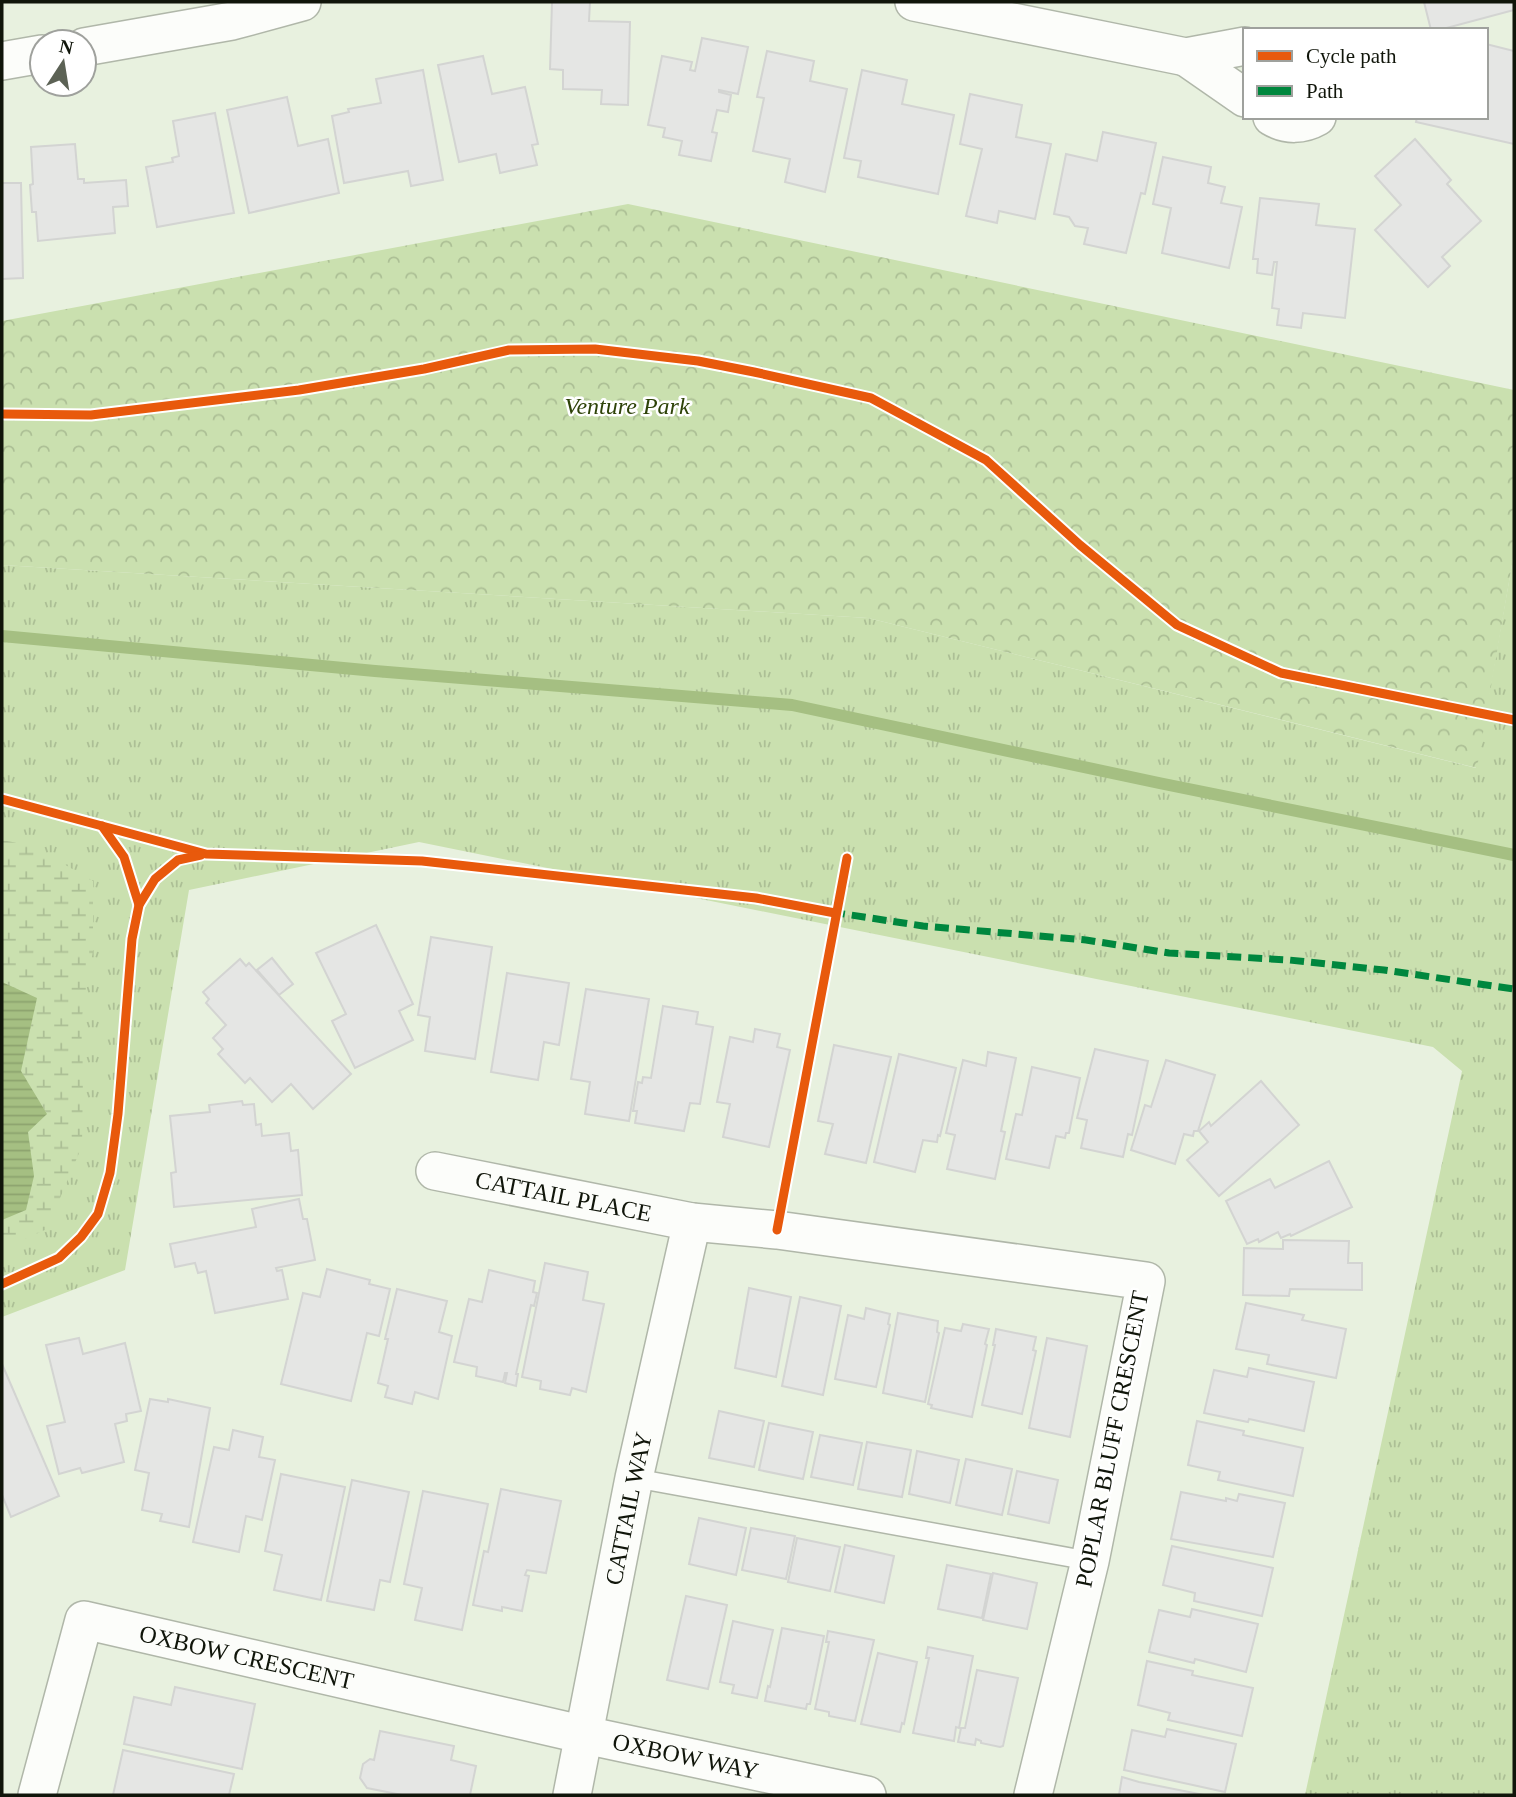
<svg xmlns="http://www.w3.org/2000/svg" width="1516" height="1797" font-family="Georgia,serif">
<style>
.grass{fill:url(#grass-tufts)}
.wetland{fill:url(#wetland-marsh)}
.park{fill:url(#park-crowns)}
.water{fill:url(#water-rules)}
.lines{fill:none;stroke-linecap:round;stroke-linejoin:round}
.stream{stroke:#a5bf82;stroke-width:12}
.building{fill:#e5e6e4;stroke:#d3d4d2;stroke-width:2}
.lane-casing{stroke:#b0b7a9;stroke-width:21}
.street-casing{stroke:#b0b7a9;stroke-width:40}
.lane{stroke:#fcfdfa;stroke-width:18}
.street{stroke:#fcfdfa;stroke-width:37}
.quiet{stroke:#00873e;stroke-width:7;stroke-dasharray:14 7;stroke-linecap:butt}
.cycleway-casing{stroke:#fff;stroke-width:13}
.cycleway{stroke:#e8590c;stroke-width:9}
.labels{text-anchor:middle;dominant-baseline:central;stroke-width:5;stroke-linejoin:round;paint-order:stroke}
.park-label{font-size:24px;font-style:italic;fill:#2e4308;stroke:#fff}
.street-label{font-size:24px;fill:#10150a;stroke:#fff}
</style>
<defs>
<pattern id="grass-tufts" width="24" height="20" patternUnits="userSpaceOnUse" patternTransform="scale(1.75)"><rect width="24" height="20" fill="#cae0af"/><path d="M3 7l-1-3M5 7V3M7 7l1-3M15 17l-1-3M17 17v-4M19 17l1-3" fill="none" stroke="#acbf95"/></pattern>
<pattern id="wetland-marsh" width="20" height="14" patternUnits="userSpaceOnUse" patternTransform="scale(1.75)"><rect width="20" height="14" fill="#cae0af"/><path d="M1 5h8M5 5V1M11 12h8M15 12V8" fill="none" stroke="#acbf95"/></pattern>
<pattern id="park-crowns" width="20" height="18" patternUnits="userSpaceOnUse" patternTransform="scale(1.75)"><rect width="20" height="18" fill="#cae0af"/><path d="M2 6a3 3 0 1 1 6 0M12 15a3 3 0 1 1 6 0" fill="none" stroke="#acbf95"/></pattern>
<pattern id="water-rules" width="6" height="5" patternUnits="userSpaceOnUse" patternTransform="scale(1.75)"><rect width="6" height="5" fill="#a5bf82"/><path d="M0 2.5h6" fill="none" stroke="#8da36f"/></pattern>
</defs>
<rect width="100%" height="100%" fill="#e8f1df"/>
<polygon class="grass" points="1514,553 1514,1795 1305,1795 1462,1071 1433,1047 419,842 189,890 125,1270 2,1317 2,565 868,618 1476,768"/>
<polygon class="wetland" points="2,840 33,846 93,881 93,951 81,1022 83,1072 82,1146 47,1229 2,1249 2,1220 26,1210 34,1176 28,1132 47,1114 21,1071 37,998 2,982"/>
<polygon class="park" points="628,204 1514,390 1514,553 1477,768 868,618 2,565 2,321"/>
<polygon class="water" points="2,982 37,998 21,1071 47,1114 28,1132 34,1176 26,1210 2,1220"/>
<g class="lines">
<polyline class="stream" points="2,636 375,671 792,705 1159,783 1514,855"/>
</g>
<g class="building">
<polygon points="552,2 590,2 589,21 630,22 628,105 601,104 602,90 563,89 563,70 550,69"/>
<polygon points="1424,2 1514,2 1514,10 1439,30 1431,30"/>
<polygon points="702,38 748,47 738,94 719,90 719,92 731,95 728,112 717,110 712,132 717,133 711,161 679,155 682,141 663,137 665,128 648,125 662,56 692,62 690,70 695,71"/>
<polygon points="1486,44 1514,51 1514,144 1416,122 1417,117 1486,117"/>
<polygon points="767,51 814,61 810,81 847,89 825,192 785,182 790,159 753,151 764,98 757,97"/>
<polygon points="483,56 492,94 525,87 538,144 532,145 537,165 500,173 496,154 459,162 438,65"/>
<polygon points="423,70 443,180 411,186 408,171 344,183 332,116 349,112 348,109 381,103 376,79"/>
<polygon points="862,70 907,80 902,104 954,115 938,194 858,177 861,161 844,158"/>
<polygon points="970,94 1022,105 1016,137 1051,144 1035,219 999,211 997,223 966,216 982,149 960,144"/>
<polygon points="287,97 298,146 328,139 339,193 249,213 227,110"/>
<polygon points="215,113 234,213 157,227 146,167 173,162 172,158 179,156 173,121"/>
<polygon points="1103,132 1156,143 1145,194 1141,193 1126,253 1084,244 1088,228 1075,226 1069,217 1054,214 1066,154 1097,161"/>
<polygon points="1415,139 1451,180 1447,184 1481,221 1442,257 1450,266 1428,287 1375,230 1401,205 1375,176"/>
<polygon points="75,144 78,179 84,179 84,183 126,180 128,206 113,207 115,233 38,241 36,212 32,212 30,185 33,184 31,147"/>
<polygon points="1163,157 1211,167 1208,183 1225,187 1221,203 1242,207 1229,268 1162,253 1171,208 1153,204"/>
<polygon points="2,183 21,183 23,278 2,279"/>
<polygon points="1260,198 1319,204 1316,225 1355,229 1345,318 1303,313 1301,328 1277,325 1279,309 1272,308 1277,262 1274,262 1272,275 1257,273 1258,259 1253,259"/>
<polygon points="376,925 413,1004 399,1011 413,1040 355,1068 332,1021 346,1014 316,953"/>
<polygon points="431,937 492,947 475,1059 425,1051 430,1017 418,1015"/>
<polygon points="272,958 293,984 279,995 257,970"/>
<polygon points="240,959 246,966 249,963 351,1074 313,1109 291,1084 272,1102 250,1078 245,1083 218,1054 223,1049 213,1038 226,1025 206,1003 209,999 203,992"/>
<polygon points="507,973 569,983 559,1045 544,1042 538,1080 491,1072"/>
<polygon points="586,989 649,999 629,1121 585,1114 590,1082 571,1079"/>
<polygon points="663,1006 698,1012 696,1024 713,1027 700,1104 690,1103 684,1131 635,1123 637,1111 633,1111 638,1082 642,1083 643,1077 651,1078"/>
<polygon points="755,1029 780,1034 777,1047 790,1050 769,1147 723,1137 730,1104 717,1102 730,1037 753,1042"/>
<polygon points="834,1045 891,1057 866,1163 825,1154 833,1124 818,1121"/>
<polygon points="1095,1049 1148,1061 1132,1135 1128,1134 1123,1157 1081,1148 1087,1120 1077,1118"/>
<polygon points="988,1052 1016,1058 1001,1131 1005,1132 995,1179 947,1169 955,1135 946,1133 963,1060 986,1066"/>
<polygon points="899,1054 956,1068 940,1136 938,1135 937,1142 923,1140 915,1172 874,1162"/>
<polygon points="1166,1060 1215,1075 1198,1131 1194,1131 1193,1136 1184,1134 1175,1164 1131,1150 1145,1105 1151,1107"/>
<polygon points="1032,1067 1080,1078 1069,1133 1066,1133 1065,1138 1056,1136 1049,1168 1006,1159 1016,1114 1022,1115"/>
<polygon points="1261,1081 1299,1125 1219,1196 1187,1160 1208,1142 1199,1131 1209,1122 1211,1126"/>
<polygon points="242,1101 243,1105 254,1104 256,1125 261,1124 262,1136 289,1133 291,1151 298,1150 302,1195 174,1207 171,1173 176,1172 170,1116 210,1112 209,1105"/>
<polygon points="1329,1161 1352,1207 1291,1236 1290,1234 1281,1238 1278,1232 1259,1242 1258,1239 1247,1244 1226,1201 1270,1179 1275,1188"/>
<polygon points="299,1199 303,1219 307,1219 315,1260 276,1268 277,1271 282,1270 288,1299 215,1313 206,1271 198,1273 195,1263 175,1267 170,1244 256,1227 252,1209"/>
<polygon points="1283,1240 1349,1241 1348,1263 1362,1263 1362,1290 1290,1289 1289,1296 1243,1295 1244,1248 1283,1249"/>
<polygon points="545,1263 588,1272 583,1300 604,1304 586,1392 572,1388 570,1395 540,1389 541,1381 522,1377"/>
<polygon points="327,1269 370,1280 369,1284 390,1289 379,1336 367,1333 351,1401 281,1384 303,1293 320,1297"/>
<polygon points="489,1270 535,1281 533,1292 537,1293 534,1306 531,1305 516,1374 518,1374 516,1386 505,1383 507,1373 505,1373 503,1382 476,1376 477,1367 454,1362 469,1299 482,1302"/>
<polygon points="749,1288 791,1297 776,1377 735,1368"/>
<polygon points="397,1289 447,1301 439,1332 452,1336 438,1399 415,1392 412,1404 385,1397 388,1386 378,1383 388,1339 385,1339"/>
<polygon points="800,1297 841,1306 823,1395 782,1386"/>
<polygon points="1246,1303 1304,1315 1302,1320 1346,1329 1336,1378 1267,1364 1269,1355 1236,1349"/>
<polygon points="866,1308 890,1314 888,1324 890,1325 876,1387 835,1379 848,1315 864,1319"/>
<polygon points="898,1313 938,1321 937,1332 939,1333 925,1402 883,1393"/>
<polygon points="963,1324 989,1329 985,1344 987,1345 972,1417 931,1408 932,1405 928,1404 945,1328 961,1331"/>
<polygon points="996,1329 1036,1337 1033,1350 1036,1351 1022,1414 982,1405 995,1345 993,1345"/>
<polygon points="79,1338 83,1354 125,1343 141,1411 126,1414 127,1421 115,1424 124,1462 82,1473 80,1468 59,1474 47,1426 65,1422 46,1345"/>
<polygon points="1047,1338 1087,1346 1070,1437 1029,1428"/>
<polygon points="2,1364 59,1496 11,1517 2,1495"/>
<polygon points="1249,1368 1314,1382 1304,1431 1249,1419 1248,1422 1204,1413 1214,1370 1247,1377"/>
<polygon points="150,1399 168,1402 168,1399 210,1408 189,1527 160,1521 162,1514 142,1510 149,1473 135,1470"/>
<polygon points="719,1411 764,1421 754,1467 709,1458"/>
<polygon points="1197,1421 1244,1431 1243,1435 1303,1448 1293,1496 1218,1480 1220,1472 1188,1465"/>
<polygon points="769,1423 813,1432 803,1479 759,1470"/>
<polygon points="233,1430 263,1437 259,1457 275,1460 262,1520 246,1516 239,1552 193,1542 214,1447 229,1450"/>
<polygon points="820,1435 862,1443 853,1485 811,1477"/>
<polygon points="867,1442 911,1450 902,1497 858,1489"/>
<polygon points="917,1451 959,1460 950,1503 909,1494"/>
<polygon points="966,1459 1012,1469 1002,1515 956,1505"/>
<polygon points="1017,1471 1058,1480 1049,1523 1008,1514"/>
<polygon points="281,1474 345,1487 321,1600 274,1590 282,1555 265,1551"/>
<polygon points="352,1480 409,1492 390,1582 380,1580 374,1610 327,1601"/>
<polygon points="501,1489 561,1501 546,1573 527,1570 525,1575 529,1576 522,1611 502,1607 502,1611 473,1605 484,1551 488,1552"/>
<polygon points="423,1491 488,1504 462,1630 415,1620 422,1588 404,1584"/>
<polygon points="1181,1492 1226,1501 1226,1498 1237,1501 1239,1494 1285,1503 1273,1557 1171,1539"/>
<polygon points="699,1518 746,1528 736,1575 689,1564"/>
<polygon points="751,1528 795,1536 786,1579 742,1570"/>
<polygon points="797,1538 840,1547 830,1591 788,1582"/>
<polygon points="845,1545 894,1556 884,1603 835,1592"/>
<polygon points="1172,1546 1273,1568 1262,1616 1194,1601 1195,1593 1163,1585"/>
<polygon points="947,1565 991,1574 982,1618 938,1609"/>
<polygon points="993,1573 1037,1583 1027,1629 983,1620"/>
<polygon points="686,1596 727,1605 708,1689 667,1680"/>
<polygon points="1192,1609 1258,1624 1246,1672 1195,1659 1194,1663 1149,1652 1159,1610 1190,1617"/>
<polygon points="733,1621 773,1630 757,1698 732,1693 734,1685 720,1682"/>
<polygon points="782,1628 824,1636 810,1704 807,1704 806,1709 765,1701 768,1686 770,1687"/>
<polygon points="828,1631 874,1640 855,1721 829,1716 829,1712 815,1709 829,1642 826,1642"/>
<polygon points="928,1647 973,1656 959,1728 956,1727 954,1741 913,1733 929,1658 926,1658"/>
<polygon points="878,1653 917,1662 904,1724 902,1723 900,1732 861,1724"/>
<polygon points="1147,1661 1193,1671 1192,1675 1253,1688 1242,1736 1168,1720 1170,1713 1138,1705"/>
<polygon points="977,1670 1018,1678 1003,1746 1000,1747 981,1743 981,1741 976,1739 975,1745 958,1742 961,1728 965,1728"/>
<polygon points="175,1687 255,1704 242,1769 124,1744 134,1697 171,1705"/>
<polygon points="1167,1729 1236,1744 1225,1792 1124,1770 1132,1730 1165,1737"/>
<polygon points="380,1731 454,1746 451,1760 476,1766 470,1795 402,1795 367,1788 360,1778 363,1764 370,1759 374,1760"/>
<polygon points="123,1750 234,1774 229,1795 113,1795"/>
<polygon points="1122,1777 1139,1782 1204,1795 1119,1795"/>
</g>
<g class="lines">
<g class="lane-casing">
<polyline id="lane" points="634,1478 1090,1561"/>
</g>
<g class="street-casing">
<g id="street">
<polyline points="914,2 1186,57 1245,46"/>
<polyline points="84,47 232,21 302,2"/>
<polyline points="1186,57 1245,98"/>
<polyline points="2,61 42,54"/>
<path d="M1272,117C1287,126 1303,125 1317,117"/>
<path id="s1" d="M435,1171L692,1222L777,1230L1146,1281L1090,1561L1033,1795"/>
<path id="s2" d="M37,1795L84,1620L585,1735L867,1795"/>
<path id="s3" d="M572,1795L634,1478L692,1222"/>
</g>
</g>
<use href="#lane" class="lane"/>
<use href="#street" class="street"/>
<polyline class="quiet" points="831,912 923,926 1086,940 1169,953 1289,960 1384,970 1514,989"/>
<g class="cycleway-casing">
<g id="cycleway">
<polyline points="2,414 91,415 299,390 424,369 509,350 595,349 698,361 754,372 871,398 986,460 1080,545 1177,625 1281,673 1514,720"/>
<polyline points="2,799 206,854 422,861 756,898 835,913"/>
<polyline points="102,826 124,857 139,905"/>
<polyline points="777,1230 847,858"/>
<polyline points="2,1284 59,1258 81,1237 98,1214 110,1173 118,1114 132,939 139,905 155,879 178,860 201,855"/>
</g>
</g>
<use href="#cycleway" class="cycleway"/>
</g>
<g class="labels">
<g class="park-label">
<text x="627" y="406">Venture Park</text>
</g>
<g class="street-label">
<text stroke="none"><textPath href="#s1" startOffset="131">CATTAIL PLACE</textPath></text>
<text transform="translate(1112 1439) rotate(-79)">POPLAR BLUFF CRESCENT</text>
<text stroke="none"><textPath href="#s3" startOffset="292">CATTAIL WAY</textPath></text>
<text stroke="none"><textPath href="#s2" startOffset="348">OXBOW CRESCENT</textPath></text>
<text stroke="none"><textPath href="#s2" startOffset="798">OXBOW WAY</textPath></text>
</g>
</g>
<rect width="1516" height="1797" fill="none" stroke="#10150a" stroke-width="7"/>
<rect x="1243" y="28" width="245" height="91" fill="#ffffff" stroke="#9fa19d" stroke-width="2"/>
<rect x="1257" y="51" width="35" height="10" fill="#e8590c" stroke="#9fa19d" stroke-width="2"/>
<text x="1306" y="63" font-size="21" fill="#10150a">Cycle path</text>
<rect x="1257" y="86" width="35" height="10" fill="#00873e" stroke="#9fa19d" stroke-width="2"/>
<text x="1306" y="98" font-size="21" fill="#10150a">Path</text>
<g transform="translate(63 63) rotate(12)"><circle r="33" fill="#ffffff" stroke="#9fa19d" stroke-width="2"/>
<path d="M0-5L12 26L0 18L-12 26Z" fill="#5c6255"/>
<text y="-10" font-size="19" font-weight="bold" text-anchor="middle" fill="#10150a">N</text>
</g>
</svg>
